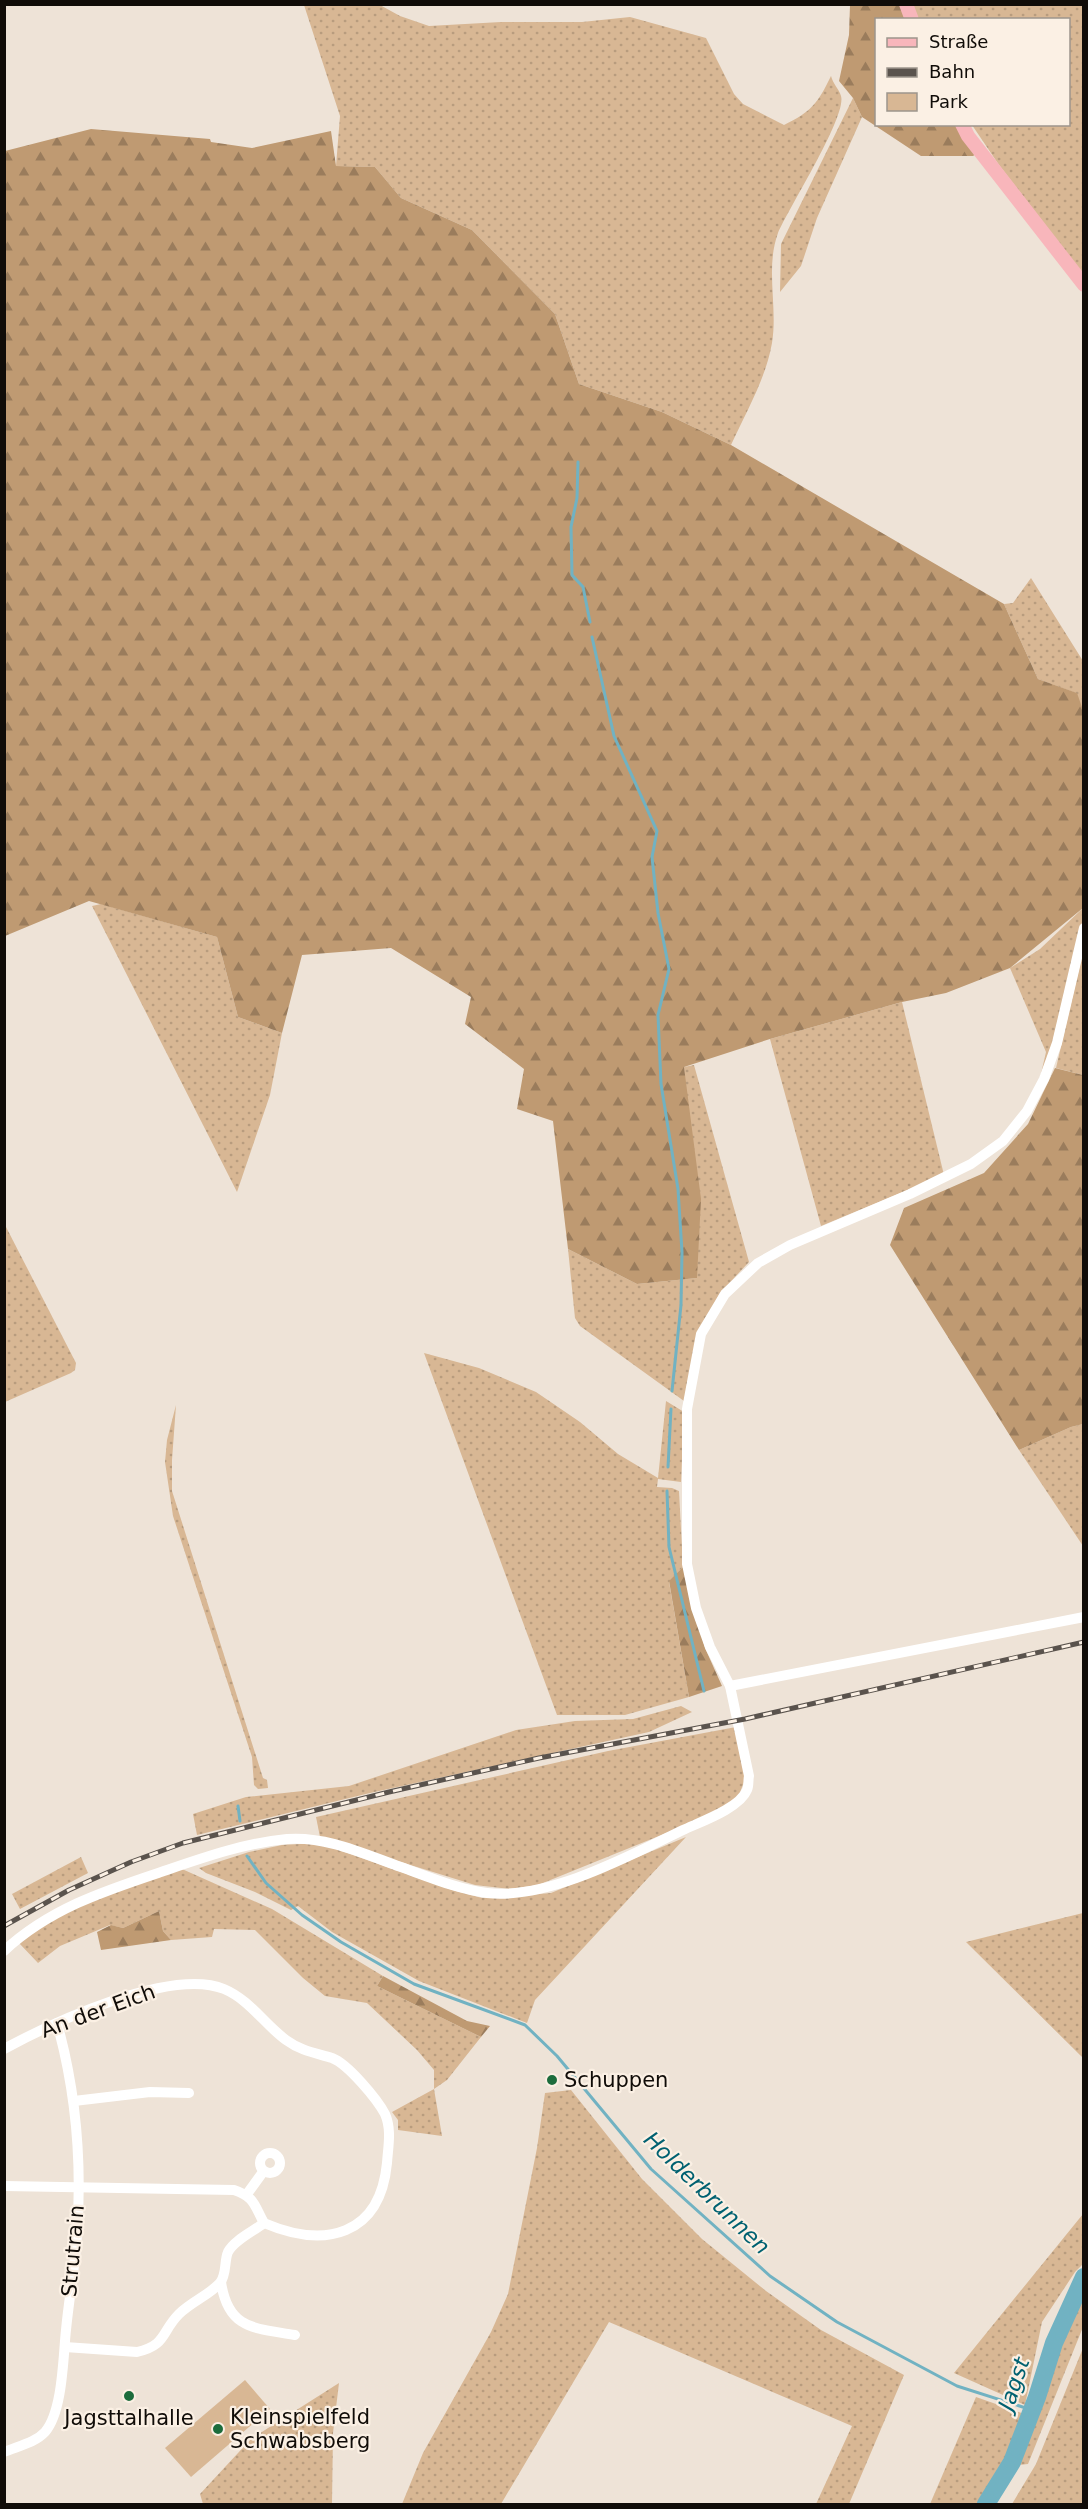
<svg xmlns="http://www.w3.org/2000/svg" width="1088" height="2509" font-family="'DejaVu Sans',sans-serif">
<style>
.green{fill:url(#green-dots)}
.forest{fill:url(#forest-firs)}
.pitch{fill:#d8b794}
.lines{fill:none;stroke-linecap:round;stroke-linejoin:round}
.stream{stroke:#71b2c2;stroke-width:3}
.river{stroke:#71b2c2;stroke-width:18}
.minor{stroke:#fff;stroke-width:10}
.major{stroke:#f8b6bb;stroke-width:14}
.rail-casing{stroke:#5a534d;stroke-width:5}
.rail{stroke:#fbf0e4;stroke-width:3;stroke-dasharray:9;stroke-linecap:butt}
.poi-dot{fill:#1c6c3c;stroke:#fbf0e4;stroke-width:2}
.labels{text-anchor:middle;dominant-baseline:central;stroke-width:4.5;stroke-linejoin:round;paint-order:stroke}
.street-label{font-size:21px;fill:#100c08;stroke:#fbf0e4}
.poi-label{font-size:21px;fill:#100c08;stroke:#fbf0e4;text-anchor:start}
.water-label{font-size:22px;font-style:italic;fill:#006171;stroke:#fbf0e4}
</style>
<defs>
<pattern id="green-dots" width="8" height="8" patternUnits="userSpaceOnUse" patternTransform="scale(1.5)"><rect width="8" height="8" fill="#d8b794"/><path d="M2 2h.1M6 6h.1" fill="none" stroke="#b89c7e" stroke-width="1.8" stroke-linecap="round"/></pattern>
<pattern id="forest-firs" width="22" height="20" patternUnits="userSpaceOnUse" patternTransform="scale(1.5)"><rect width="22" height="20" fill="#bf9a72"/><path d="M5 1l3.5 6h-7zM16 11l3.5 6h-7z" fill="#9a7c5c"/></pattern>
</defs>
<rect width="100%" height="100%" fill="#eee3d7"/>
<g class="green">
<path d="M304,5H380L400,16L429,26L501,22H582L630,17L706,38L734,94L743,104L784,125C811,112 818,103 831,76C833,84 839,89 841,96C847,116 788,209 778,233C765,268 778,307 772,343C766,378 746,412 731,445L662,412L579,384L555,314L472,230L401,198L375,167L336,166L340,116Z"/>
<polygon points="912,5 1083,5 1083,274 999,165 972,125 1068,124 1068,20 918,19"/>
<polygon points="853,98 862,117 817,218 801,266 780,292 781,244"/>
<polygon points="1031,578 1083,661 1083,713 1076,693 1038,679 1004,604 1013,603"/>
<polygon points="101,904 217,937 238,1017 282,1033 270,1095 237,1192 92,906"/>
<polygon points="1083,908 1083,919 1049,1056 1040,1078 1046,1052 1010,968 1040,949"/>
<polygon points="1083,952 1083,1075 1056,1068"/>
<polygon points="902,1002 944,1175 821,1226 770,1039"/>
<polygon points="694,1065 749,1262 720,1293 697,1336 684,1401 580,1326 575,1318 568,1249 637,1284 697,1278 684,1067"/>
<polygon points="5,1225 76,1363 75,1370 71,1373 5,1402"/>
<polygon points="424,1353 479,1368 536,1392 580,1422 618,1454 658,1478 666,1401 684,1412 681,1482 658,1479 657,1487 672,1488 679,1491 683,1567 669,1582 689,1697 625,1715 557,1715"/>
<polygon points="176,1405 172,1460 172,1491 263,1778 267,1780 268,1788 258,1789 254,1785 252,1757 173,1516 165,1462 167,1440"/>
<polygon points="1083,1424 1083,1546 1019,1450 1071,1427"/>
<polygon points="681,1706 692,1712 649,1732 370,1793 197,1835 193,1814 246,1797 349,1786 516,1730 575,1721 633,1719"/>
<polygon points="736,1727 744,1765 744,1782 737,1800 701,1819 538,1885 510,1889 475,1885 320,1837 316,1817 608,1751"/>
<polygon points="686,1837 535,2000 527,2023 419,1981 332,1932 298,1906 291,1910 255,1892 206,1873 199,1868 249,1852 282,1845 319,1843 452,1890 482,1898 516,1896 551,1893"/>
<polygon points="81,1857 88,1873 20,1909 12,1894"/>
<path d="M182,1869L272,1909L383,1976L377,1986L481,2037L447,2080L434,2089L442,2136L398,2130V2120L392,2112L434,2089V2070L417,2050L367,2003L325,1996L303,1978L255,1930L214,1929L212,1937L171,1940L163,1931L159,1911L123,1928L110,1925L60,1946L38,1963L19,1943C57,1911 133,1882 182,1869Z"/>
<polygon points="1083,1913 1084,1913 1083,2058 966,1942"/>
<polygon points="571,2090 642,2179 702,2239 766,2291 821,2330 904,2375 849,2504 816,2504 852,2426 609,2322 501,2504 402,2504 423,2453 491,2332 508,2294 537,2148 545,2093"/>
<polygon points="1083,2214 1083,2264 1075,2272 1042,2322 1025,2405 954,2373"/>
<polygon points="1083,2294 1083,2327 1028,2464 1019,2465 1049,2383 1075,2300"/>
<polygon points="1083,2348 1083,2504 1012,2504 1036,2464"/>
<polygon points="339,2383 333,2433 332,2504 203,2504 200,2494 251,2439"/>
<polygon points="976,2397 1027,2415 1009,2461 980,2504 930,2504"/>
</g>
<g class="forest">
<polygon points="850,5 902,5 909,19 876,20 876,124 958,125 976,154 973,156 921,156 862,117 853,98 839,81 849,35"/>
<polygon points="91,129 210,139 211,142 252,148 331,131 336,166 375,167 401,198 472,230 555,314 579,384 662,412 731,445 1004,604 1038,679 1077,693 1084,713 1083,908 1010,968 946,993 902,1002 770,1039 684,1067 701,1199 697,1278 637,1284 568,1249 553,1121 517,1109 524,1069 465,1024 471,997 391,948 302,955 282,1033 238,1017 217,937 89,901 5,936 5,151"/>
<polygon points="1055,1068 1083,1075 1083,1424 1071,1427 1019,1450 890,1245 904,1208 984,1173 1028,1124"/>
<polygon points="683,1567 705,1648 722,1686 689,1697 669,1581"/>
<polygon points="159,1911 163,1931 171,1940 101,1950 97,1932 111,1925 123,1928"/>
<polygon points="383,1976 467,2021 490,2026 481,2037 377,1986"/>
</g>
<polygon class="pitch" points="245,2380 270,2409 191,2477 165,2448"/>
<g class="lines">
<g class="stream">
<polyline points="578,462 577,498 571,527 572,575 583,587 590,622"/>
<polyline points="592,637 614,736 657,831 652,857 658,913 669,969 658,1015 661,1084 678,1189 682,1252 681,1305 672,1391"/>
<polyline points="668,1467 671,1409"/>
<polyline points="667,1491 669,1547 704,1691"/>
<polyline points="238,1806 240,1821"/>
<polyline points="247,1856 266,1883 302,1915 341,1942 414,1984 525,2025 557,2056 651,2169 770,2276 837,2322 957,2386 1032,2410"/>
</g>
<polyline class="river" points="986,2504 1012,2462 1037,2397 1054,2343 1084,2277"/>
<g class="minor">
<polyline points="730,1686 1084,1617"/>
<path d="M4,1951C49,1909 104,1891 161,1872C202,1858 244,1843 287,1839C327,1836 364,1854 401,1867C429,1877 457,1889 487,1893C548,1900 629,1856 683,1830C700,1822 740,1808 747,1790C749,1786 748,1780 749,1776L730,1686L710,1647L696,1608L687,1564V1409L701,1334L725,1294L758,1263L790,1245L910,1194L971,1164L1003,1141L1027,1111L1044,1079L1057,1043L1084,928"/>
<path d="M4,2049C52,2023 171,1967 224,1989C250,2000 264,2024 286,2040C301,2051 316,2053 332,2058C348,2064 377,2099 385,2114C392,2130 388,2147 387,2163C380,2236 325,2249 264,2223C254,2205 255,2197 234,2190L4,2186"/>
<polyline points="74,2101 150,2092 189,2093"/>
<circle cx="270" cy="2163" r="10"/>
<polyline points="247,2194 263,2172"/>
<path d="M221,2282C228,2330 255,2328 295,2335"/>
<path d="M65,2347L137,2352C167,2345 161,2332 179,2314C191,2302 209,2295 220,2283C227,2274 224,2261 228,2252C234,2240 254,2231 264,2223"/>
<path d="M4,2452C18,2446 35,2443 45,2432C63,2411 63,2357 66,2330C69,2298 75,2267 77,2235C82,2164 76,2091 57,2023"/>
</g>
<g class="major">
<polyline points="906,4 912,20"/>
<polyline points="962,124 968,136 1084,285"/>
</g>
<g class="rail-casing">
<polyline id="rail" points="4,1926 69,1890 131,1862 183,1843 389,1792 539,1758 745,1719 1084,1642"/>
</g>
<use href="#rail" class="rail"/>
</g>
<g class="poi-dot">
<circle cx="552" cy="2080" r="6"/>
<circle cx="129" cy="2396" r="6"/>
<circle cx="218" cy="2429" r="6"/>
</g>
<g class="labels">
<g class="street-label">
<text transform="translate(98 2011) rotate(-20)">An der Eich</text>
<text transform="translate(73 2251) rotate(-85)">Strutrain</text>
</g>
<g class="poi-label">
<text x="564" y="2080">Schuppen</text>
<text x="230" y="2417">Kleinspielfeld<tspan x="230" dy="24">Schwabsberg</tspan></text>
<text x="129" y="2418" text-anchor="middle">Jagsttalhalle</text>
</g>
<g class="water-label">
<text transform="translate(707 2193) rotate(44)">Holderbrunnen</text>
<text transform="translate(1014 2384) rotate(-71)">Jagst</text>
</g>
</g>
<rect width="1088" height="2509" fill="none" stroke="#100c08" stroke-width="12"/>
<rect x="875" y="18" width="195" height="108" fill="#fbf0e4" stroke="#9d958c" stroke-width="1.5"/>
<rect x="887" y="38" width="30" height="9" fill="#f8b6bb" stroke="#9d958c" stroke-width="1.5"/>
<text x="929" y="48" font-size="18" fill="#100c08">Straße</text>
<rect x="887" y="68" width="30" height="9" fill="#5a534d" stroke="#9d958c" stroke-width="1.5"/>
<text x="929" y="78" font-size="18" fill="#100c08">Bahn</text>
<rect x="887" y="93" width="30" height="18" fill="#d8b794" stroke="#9d958c" stroke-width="1.5"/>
<text x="929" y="108" font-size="18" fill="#100c08">Park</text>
</svg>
